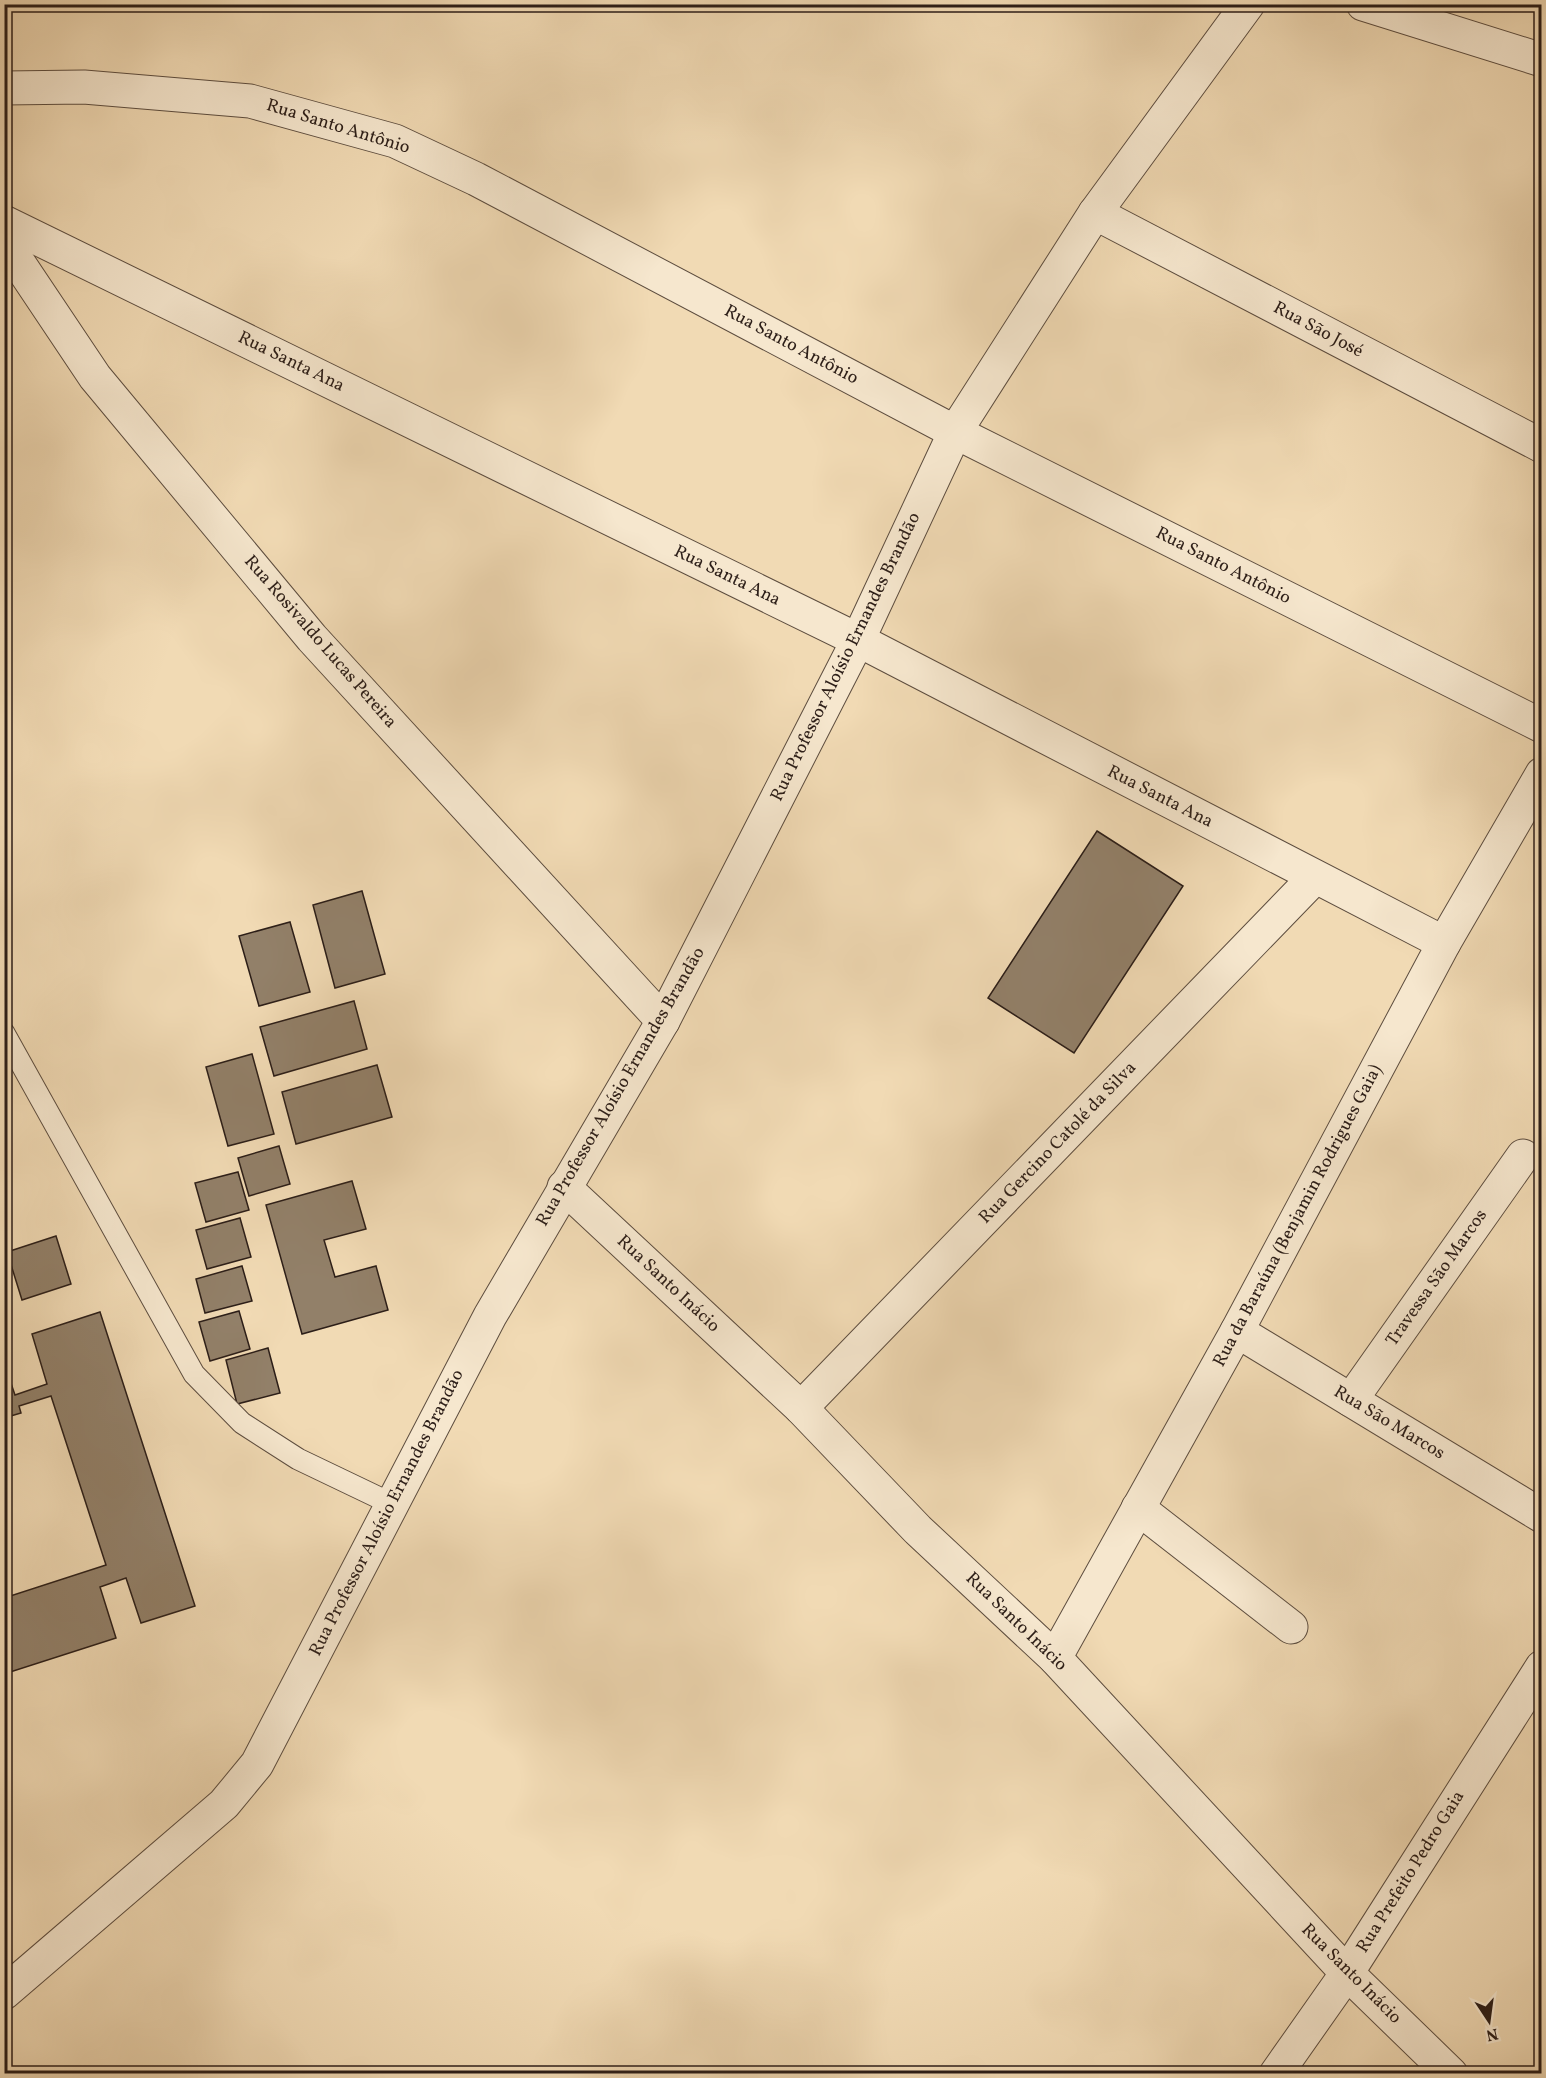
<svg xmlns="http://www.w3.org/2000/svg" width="1546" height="2078" font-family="Vollkorn,serif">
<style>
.building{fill:#928069;stroke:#2c1e18;stroke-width:1.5}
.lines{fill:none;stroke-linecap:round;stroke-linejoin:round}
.service-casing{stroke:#5d4d3f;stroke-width:23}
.minor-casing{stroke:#5d4d3f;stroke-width:35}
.tertiary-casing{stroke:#5d4d3f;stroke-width:35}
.service{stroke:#f6e7ce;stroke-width:21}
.minor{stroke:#f6e7ce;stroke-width:33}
.tertiary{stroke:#f6e7ce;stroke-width:33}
.labels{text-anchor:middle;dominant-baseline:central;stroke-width:4.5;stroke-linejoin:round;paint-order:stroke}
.street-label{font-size:18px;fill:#2c1e18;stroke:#f6e7ce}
</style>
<rect width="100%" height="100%" fill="#f1dab4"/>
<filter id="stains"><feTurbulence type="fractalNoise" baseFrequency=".00333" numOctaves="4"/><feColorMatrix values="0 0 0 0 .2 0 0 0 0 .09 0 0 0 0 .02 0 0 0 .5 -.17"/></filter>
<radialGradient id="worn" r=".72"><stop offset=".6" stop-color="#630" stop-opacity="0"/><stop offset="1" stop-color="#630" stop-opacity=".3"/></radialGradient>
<g class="building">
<polygon points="1097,831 1183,886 1074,1053 988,998"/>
<polygon points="362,891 385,974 335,988 313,905"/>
<polygon points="290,922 310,992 259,1006 239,936"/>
<polygon points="354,1001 367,1049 274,1076 260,1027"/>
<polygon points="252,1054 274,1134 228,1146 206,1067"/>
<polygon points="377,1065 392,1117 296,1144 282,1092"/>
<polygon points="279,1146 290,1184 249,1196 238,1158"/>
<polygon points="238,1172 249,1210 206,1222 195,1183"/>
<polygon points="352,1181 366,1229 324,1240 335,1277 376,1266 388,1310 302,1334 266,1205"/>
<polygon points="240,1218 251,1257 207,1269 196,1230"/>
<polygon points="56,1236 71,1284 22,1300 7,1252"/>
<polygon points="242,1266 252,1301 205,1313 196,1279"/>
<polygon points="239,1311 250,1349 210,1361 199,1322"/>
<polygon points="100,1312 195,1606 141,1623 126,1578 100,1587 116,1638 4,1674 4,1598 106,1565 51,1396 19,1406 21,1413 4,1418 4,1363 15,1395 47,1384 32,1334"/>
<polygon points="268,1348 280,1393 237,1404 226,1360"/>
</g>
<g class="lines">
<g class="service-casing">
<polyline id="service" points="4,1033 194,1374 242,1423 298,1459 392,1504"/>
</g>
<g class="minor-casing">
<g id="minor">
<polyline points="1363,4 1542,60"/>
<polyline points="4,88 84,87 250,101 395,141 476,179 955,432 1542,726"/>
<polyline points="1095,213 1542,446"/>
<polyline points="4,222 858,640 1444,943"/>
<polyline points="4,241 95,377 312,638 663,1021"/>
<polyline points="1237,1331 1542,1516"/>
<polyline points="1351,1400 1523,1156"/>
<polyline points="801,1408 1315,877"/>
<polyline points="1138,1508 1291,1627"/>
<polyline points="1055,1658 1237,1331 1444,943 1542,774"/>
<polyline points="1276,2074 1347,1973 1542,1667"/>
</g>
</g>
<g class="tertiary-casing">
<g id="tertiary">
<polyline points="564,1187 801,1408 918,1530 1055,1658 1347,1973 1451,2074"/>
<polyline points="4,1993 224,1804 257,1764 490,1316 663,1021 858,640 955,432 1095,213 1248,4"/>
</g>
</g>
<use href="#service" class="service"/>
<use href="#minor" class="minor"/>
<use href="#tertiary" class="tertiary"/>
</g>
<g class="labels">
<g class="street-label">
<text transform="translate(338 127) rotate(17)">Rua Santo Antônio</text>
<text transform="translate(1318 330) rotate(28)">Rua São José</text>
<text transform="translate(791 345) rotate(28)">Rua Santo Antônio</text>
<text transform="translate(291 362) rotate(26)">Rua Santa Ana</text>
<text transform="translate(1223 566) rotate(27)">Rua Santo Antônio</text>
<text transform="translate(727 576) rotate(26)">Rua Santa Ana</text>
<text transform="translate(320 642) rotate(49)">Rua Rosivaldo Lucas Pereira</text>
<text transform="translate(846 657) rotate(-64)">Rua Professor Aloísio Ernandes Brandão</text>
<text transform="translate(1160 797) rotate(27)">Rua Santa Ana</text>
<text transform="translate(621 1087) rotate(-60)">Rua Professor Aloísio Ernandes Brandão</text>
<text transform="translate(1058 1143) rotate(-46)">Rua Gercino Catolé da Silva</text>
<text transform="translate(1298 1216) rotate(-62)">Rua da Baraúna (Benjamin Rodrigues Gaia)</text>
<text transform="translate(1437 1278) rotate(-55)">Travessa São Marcos</text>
<text transform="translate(668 1284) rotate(43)">Rua Santo Inácio</text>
<text transform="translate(1389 1423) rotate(31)">Rua São Marcos</text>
<text transform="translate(387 1513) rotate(-63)">Rua Professor Aloísio Ernandes Brandão</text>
<text transform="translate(1016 1622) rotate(44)">Rua Santo Inácio</text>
<text transform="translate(1411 1872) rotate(-58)">Rua Prefeito Pedro Gaia</text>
<text transform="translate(1351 1974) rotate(45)">Rua Santo Inácio</text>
</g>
</g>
<rect width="1546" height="2078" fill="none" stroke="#f1dab4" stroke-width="24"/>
<rect x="6" y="6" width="1534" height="2066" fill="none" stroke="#2c1e18" stroke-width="3"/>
<rect x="12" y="12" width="1522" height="2054" fill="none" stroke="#2c1e18" stroke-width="1.5"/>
<g transform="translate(1489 2021) rotate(167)" stroke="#f6e7ce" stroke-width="4.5" paint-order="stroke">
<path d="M0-4.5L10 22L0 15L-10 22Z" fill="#2c1e18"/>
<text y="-9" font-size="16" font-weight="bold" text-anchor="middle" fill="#2c1e18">N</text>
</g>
<rect width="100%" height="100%" filter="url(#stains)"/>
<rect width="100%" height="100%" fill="url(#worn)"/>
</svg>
